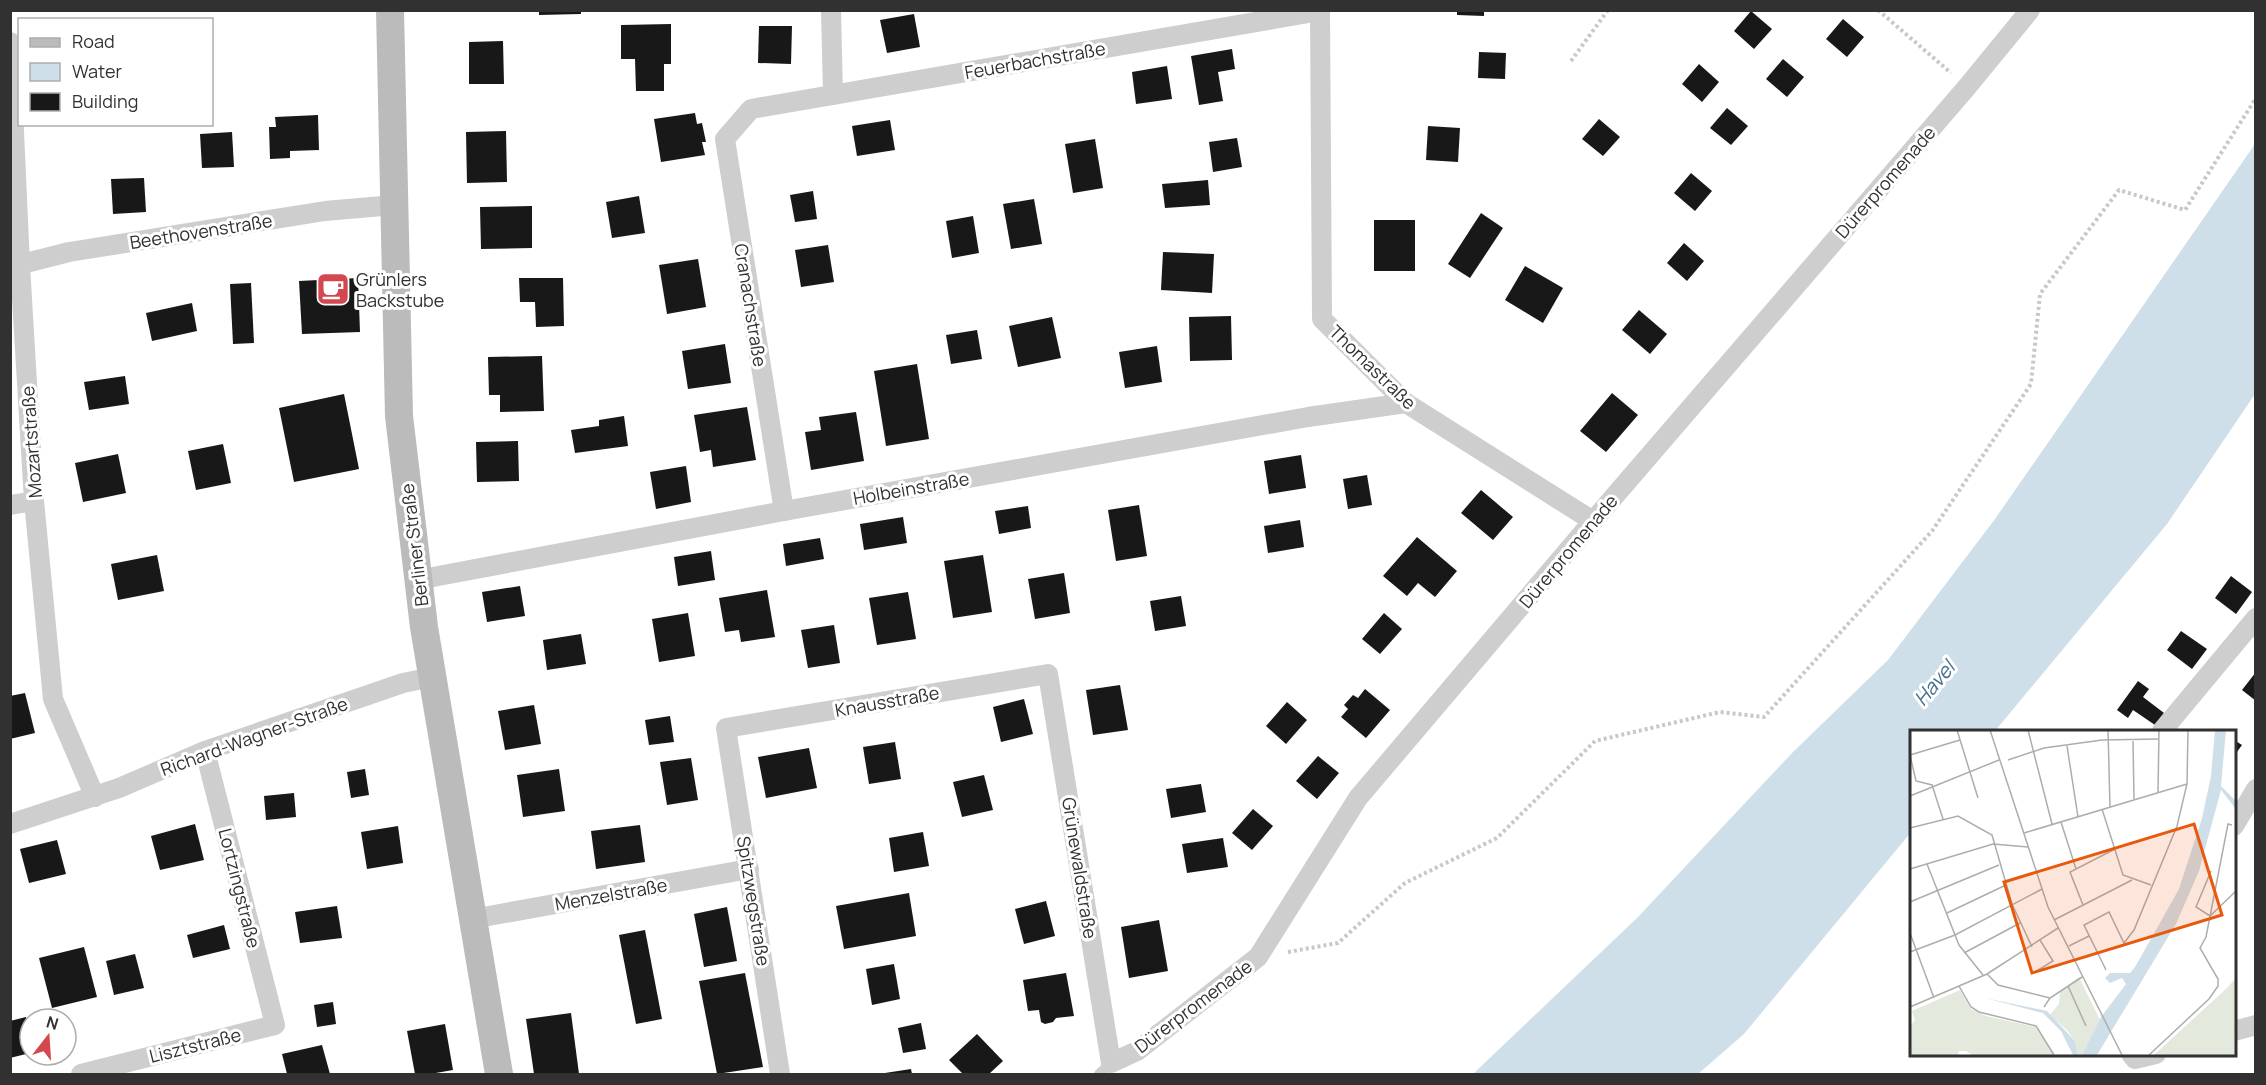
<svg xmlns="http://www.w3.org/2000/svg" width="2266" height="1085" font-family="Manrope,sans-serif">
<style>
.water{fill:#cfdfe9}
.building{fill:#181818}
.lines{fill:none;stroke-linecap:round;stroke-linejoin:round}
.path{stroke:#c8c8c8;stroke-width:4;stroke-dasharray:3 3;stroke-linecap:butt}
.service{stroke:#cecece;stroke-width:10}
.minor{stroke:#cecece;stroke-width:20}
.secondary{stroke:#bbb;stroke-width:28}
.labels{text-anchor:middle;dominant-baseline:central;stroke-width:6;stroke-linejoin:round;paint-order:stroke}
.street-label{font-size:18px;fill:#313131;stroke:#fff}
.poi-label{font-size:18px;fill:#313131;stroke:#fff;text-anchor:start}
.water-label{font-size:20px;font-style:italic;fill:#476f8b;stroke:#fff}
.inset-road{fill:none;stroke:#adadad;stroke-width:1.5}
.view{fill:#e8590c;fill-opacity:0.15;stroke:#e8590c;stroke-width:3}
.inset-edge{fill:none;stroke:#313131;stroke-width:3}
</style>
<rect width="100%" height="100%" fill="#fff"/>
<polygon class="water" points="2255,144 2255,394 2167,524 1995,731 1912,731 1912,831 1744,1034 1698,1074 1473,1074 1637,918 1793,752 1888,660 1995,519"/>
<g class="building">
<polygon points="539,10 581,10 581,14 539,15"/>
<polygon points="1457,10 1484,10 1484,16 1457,15"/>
<polygon points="1751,11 1772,29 1754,49 1734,31"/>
<polygon points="914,14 920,47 887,53 880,20"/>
<polygon points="1843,19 1864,37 1847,57 1826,39"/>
<polygon points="671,24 671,64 664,64 664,91 636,91 635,59 621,59 621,25"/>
<polygon points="759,26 792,26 791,64 758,63"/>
<polygon points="503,41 504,84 469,84 469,42"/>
<polygon points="1232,49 1235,69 1218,72 1223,101 1199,105 1191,56"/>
<polygon points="1479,52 1506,53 1505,79 1478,78"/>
<polygon points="1783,59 1804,77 1787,97 1766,79"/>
<polygon points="1699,64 1719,82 1702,102 1682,84"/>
<polygon points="1167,66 1172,99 1136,104 1132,72"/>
<polygon points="1727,108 1748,126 1731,145 1710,128"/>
<polygon points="695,113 697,124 702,123 706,142 702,142 705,155 661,162 654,119"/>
<polygon points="318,115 319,150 290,151 290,158 270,159 269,127 276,127 275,117"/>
<polygon points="1599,119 1620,137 1603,156 1582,139"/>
<polygon points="890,120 895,150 857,156 852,126"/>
<polygon points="1428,126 1460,128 1458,162 1426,160"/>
<polygon points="506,131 507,182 467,183 466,132"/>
<polygon points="232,132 234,167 202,168 200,134"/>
<polygon points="1237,138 1242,167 1213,172 1209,142"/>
<polygon points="1095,139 1103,188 1073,193 1065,144"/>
<polygon points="1691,173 1712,191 1695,211 1674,193"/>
<polygon points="144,178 146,212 113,214 111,179"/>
<polygon points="1208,180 1210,205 1165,208 1162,184"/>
<polygon points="813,191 817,219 795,222 790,195"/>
<polygon points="639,196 645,233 612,238 606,202"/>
<polygon points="1034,199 1042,244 1011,249 1003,204"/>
<polygon points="532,206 532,248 481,249 480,207"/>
<polygon points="1481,213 1503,228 1470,278 1448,264"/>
<polygon points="973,216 979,253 952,258 946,221"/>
<rect x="1374" y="220" width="41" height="51"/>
<polygon points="1684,243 1704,261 1687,281 1667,263"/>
<polygon points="828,245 834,282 801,287 795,250"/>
<polygon points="1163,252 1214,254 1212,293 1161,290"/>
<polygon points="698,259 706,307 667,314 659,265"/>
<polygon points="1525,266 1563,288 1543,323 1505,300"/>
<polygon points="358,278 360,332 302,334 299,281"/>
<polygon points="519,278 563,278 564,326 536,327 535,302 520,302"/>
<polygon points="251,283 254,343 233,344 230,284"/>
<polygon points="192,303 197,331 152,341 146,313"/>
<polygon points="1639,310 1667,334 1650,354 1622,330"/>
<polygon points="1231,316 1232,360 1190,361 1189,317"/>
<polygon points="1052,317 1061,358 1018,367 1009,326"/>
<polygon points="977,330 982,359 951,364 946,335"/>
<polygon points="725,344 731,383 688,389 682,351"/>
<polygon points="1157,346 1162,382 1125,388 1119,352"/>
<polygon points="542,356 544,411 500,412 500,395 489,395 488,357"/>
<polygon points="917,364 929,439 886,446 874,371"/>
<polygon points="125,376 129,404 89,410 84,382"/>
<polygon points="1612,393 1638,415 1606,452 1580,431"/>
<polygon points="344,394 359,469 294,482 279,408"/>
<polygon points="747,407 756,460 713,467 711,450 700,452 694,415"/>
<polygon points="856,412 864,461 811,470 805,432 821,430 819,417"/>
<polygon points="624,416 628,446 575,453 571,430 599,426 599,420"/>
<polygon points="518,441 519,481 477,482 476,442"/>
<polygon points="223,444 231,483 196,490 188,451"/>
<polygon points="118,454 126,493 83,502 75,463"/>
<polygon points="1301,455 1306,488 1269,494 1264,461"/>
<polygon points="686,466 691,502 656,509 650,472"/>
<polygon points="1367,475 1372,505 1348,509 1343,479"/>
<polygon points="1481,490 1513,517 1493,540 1461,513"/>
<polygon points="1139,505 1147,556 1116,561 1108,510"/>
<polygon points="1028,506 1031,528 999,534 995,511"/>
<polygon points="903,517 907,543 864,550 860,524"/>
<polygon points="1300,520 1304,547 1268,553 1264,526"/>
<polygon points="1417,537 1457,571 1435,597 1418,583 1407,596 1383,576"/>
<polygon points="820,538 824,559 786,566 783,544"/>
<polygon points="711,551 715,580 678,586 674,557"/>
<polygon points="157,555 164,591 118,600 111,564"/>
<polygon points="983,555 992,612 953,618 944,561"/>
<polygon points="1064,573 1070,613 1035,619 1028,579"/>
<polygon points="2231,576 2252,592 2236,614 2215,598"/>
<polygon points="520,586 525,616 487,622 482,592"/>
<polygon points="767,590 775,637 741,642 739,630 725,632 719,598"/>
<polygon points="908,592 916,639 877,645 869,598"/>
<polygon points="1181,596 1186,626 1155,631 1150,601"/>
<polygon points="688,613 695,656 659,662 652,619"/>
<polygon points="1384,613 1402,629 1380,654 1362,639"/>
<polygon points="834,625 840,663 808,668 801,630"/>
<polygon points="2181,631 2207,649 2192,669 2167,650"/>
<polygon points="581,634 586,664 547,670 543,640"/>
<polygon points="2256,672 2256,701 2242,690"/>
<polygon points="2138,681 2149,689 2143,697 2164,713 2155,725 2133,710 2128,718 2117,710"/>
<polygon points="1120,685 1128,730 1093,735 1086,690"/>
<polygon points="1365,689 1390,710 1366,738 1341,717 1348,709 1344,705 1353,695 1358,698"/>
<polygon points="25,693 35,733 10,739 10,696"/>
<polygon points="1024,699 1033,734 1001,742 993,707"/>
<polygon points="1287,702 1307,720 1286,744 1266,726"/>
<polygon points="534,705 541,744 505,750 498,711"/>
<polygon points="670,716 674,742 649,745 645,720"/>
<polygon points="2234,740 2242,745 2234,756"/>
<polygon points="895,742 901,779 869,784 863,747"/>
<polygon points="809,748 817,788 766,798 758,757"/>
<polygon points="1318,756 1339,773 1317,799 1296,781"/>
<polygon points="691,758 698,800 667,805 660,762"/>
<polygon points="365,769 369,795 351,798 347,772"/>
<polygon points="559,769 565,811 523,817 517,775"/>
<polygon points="984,775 993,810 962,817 953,782"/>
<polygon points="1201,784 1206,812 1171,818 1166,789"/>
<polygon points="294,793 296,817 266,820 264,796"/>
<polygon points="1253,809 1273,826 1252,850 1232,833"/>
<polygon points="195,824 204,860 160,870 151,836"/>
<polygon points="640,825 645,862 596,869 591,831"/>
<polygon points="398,826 403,863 367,869 361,832"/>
<polygon points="923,832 929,866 894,872 889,838"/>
<polygon points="1223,838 1228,867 1187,873 1182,844"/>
<polygon points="57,840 66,874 29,883 20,849"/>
<polygon points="909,893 916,936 844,949 836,906"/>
<polygon points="1046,901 1055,936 1024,944 1015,909"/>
<polygon points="337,906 342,938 300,943 295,912"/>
<polygon points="727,907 737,961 704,967 694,914"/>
<polygon points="1159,920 1168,971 1129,978 1121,927"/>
<polygon points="224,925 230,949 193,958 187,935"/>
<polygon points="645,930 662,1019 636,1024 619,935"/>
<polygon points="84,947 97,997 52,1008 39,958"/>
<polygon points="135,954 144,988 114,995 106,961"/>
<polygon points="894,964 900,999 872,1005 866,969"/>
<polygon points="745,973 763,1067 717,1074 699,981"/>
<polygon points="1066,973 1074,1016 1056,1018 1053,1022 1045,1024 1041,1022 1039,1010 1028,1011 1023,980"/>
<polygon points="333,1002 336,1024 317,1027 314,1005"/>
<polygon points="571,1013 579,1074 534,1074 526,1019"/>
<polygon points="26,1017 30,1033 30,1053 10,1058 10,1021"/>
<polygon points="921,1023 926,1049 903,1053 898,1028"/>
<polygon points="445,1024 453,1070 430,1074 415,1074 407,1031"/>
<polygon points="977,1034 1003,1061 989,1074 963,1074 949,1060"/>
<polygon points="322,1045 330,1074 287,1074 282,1054"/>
<polygon points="911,1069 912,1074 885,1074 885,1073"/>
</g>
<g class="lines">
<g class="path">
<polyline points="1878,10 1951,73"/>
<polyline points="1571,61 1608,10"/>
<polyline points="1288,952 1338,943 1405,883 1497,838 1595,741 1720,712 1764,717 1932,531 2031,384 2040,294 2119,190 2185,210 2256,98"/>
</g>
<polyline class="service" points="1099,1074 1111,1063"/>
<g class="minor">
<polyline points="831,10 833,95"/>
<polyline points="1320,10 1322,319 1406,403 1593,521"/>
<polyline points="10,42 20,265 34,501 53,699 95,797"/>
<polyline points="10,267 69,252 325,211 394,205"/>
<polyline points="10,505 34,501"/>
<polyline points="784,511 725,139 751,109 1320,11"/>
<polyline points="417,580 784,511 1308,417 1406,403"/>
<polyline points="2162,731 2256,618"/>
<polyline points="10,824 119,788 205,751 403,683 432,677"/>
<polyline points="2234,826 2256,789"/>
<polyline points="472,919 749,869"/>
<polyline points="2234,1031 2256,1025"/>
<polyline points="2131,1054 2135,1059 2156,1054"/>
<polyline points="81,1074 275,1025 205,751"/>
<polyline points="780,1074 726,728 1048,674 1111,1063 1137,1051 1258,957 1358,798 1593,521 1967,87 2030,10"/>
</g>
<polyline class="secondary" points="390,10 399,416 424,627 499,1074"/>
</g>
<defs>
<g id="cafe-square" transform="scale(1.725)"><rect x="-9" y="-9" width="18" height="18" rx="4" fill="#d34750" stroke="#fff"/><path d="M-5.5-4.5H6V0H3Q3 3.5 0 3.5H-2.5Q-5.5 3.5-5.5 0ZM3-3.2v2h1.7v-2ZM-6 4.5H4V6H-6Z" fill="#fff"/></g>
</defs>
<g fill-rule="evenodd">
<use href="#cafe-square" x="333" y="289"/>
</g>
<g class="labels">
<g class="street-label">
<text transform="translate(1035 60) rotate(-10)">Feuerbachstraße</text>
<text transform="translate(1885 182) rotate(-49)">Dürerpromenade</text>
<text transform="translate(201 231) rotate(-9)">Beethovenstraße</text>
<text transform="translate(751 305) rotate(81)">Cranachstraße</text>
<text transform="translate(1373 367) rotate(44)">Thomastraße</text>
<text transform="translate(31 442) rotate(-94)">Mozartstraße</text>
<text transform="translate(911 488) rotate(-10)">Holbeinstraße</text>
<text transform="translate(414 545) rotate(-97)">Berliner Straße</text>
<text transform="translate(1568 551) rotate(-50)">Dürerpromenade</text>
<text transform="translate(887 701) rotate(-10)">Knausstraße</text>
<text transform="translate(254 736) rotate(-20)">Richard-Wagner-Straße</text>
<text transform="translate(1080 868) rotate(81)">Grünewaldstraße</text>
<text transform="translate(240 888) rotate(76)">Lortzingstraße</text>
<text transform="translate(611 894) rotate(-10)">Menzelstraße</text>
<text transform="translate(754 901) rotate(81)">Spitzwegstraße</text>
<text transform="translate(1193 1006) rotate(-37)">Dürerpromenade</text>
<text transform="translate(195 1045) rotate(-14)">Lisztstraße</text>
</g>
<g class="poi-label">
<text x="356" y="279">Grünlers<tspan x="356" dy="21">Backstube</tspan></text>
</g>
<g class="water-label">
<text transform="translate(1934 683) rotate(-50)">Havel</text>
</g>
</g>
<g transform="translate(1910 730)">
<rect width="326" height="326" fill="#fff"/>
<path d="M169,247L190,290L172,325H168L165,311L157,300L140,285L149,274L150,261ZM325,249V325H244L318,257ZM50,260L61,279L76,286L125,297L144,325H62L56,321H49L48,325H0V296L5,290L2,281Z" fill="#e3e9dd"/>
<path d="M305,0H316L311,56L325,70V78L311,60L289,141L266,194L187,325H172L191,287L216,254L212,248L200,253L195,248L200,243H220L225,237L269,159L292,88L301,46ZM75,268L137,281L165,311L168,325H163L151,301L133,283Z" fill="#cfdfe9"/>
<path class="inset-road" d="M47,0L68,68M80,0L138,177L212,325M118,0L142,94M198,0L200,77M223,11L224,69M157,16L168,87M0,25L6,51L22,55L33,89M0,25L50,10M98,30L134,18L192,10L248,9M248,63L249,0M0,66L89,30M192,79L213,145L241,155M151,92L166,139M0,98L48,86L82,105L102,174L122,217M114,103L277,54M17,134L49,215L73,245M0,139L83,114L118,117M301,141L286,177L300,186L326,161M0,172L89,135M173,175L160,142L205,119M37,183L96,155M144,190L222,150M0,203L24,268M159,216L179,206M0,222L45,205L132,159M54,223L110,193M196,240L174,195L199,182L214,213L224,200L267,96L277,54L278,0M125,242L143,231L130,210M77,244L88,255L140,268M49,256L61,277L69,282L126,296L144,325M158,256L176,296M0,277L77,244L148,198M134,277L140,268L172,247M239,325L299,269L308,256V249L290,218L296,207L318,94L322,95"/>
<path class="view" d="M284,94L312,185L122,243L94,152Z"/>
<rect width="326" height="326" class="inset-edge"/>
</g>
<rect width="2266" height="1085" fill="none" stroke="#313131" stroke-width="24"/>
<rect x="18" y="18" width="195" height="108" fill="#ffffff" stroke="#adadad" stroke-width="1.5"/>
<rect x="30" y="38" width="30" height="9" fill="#bbbbbb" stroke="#adadad" stroke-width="1.5"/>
<text x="72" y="48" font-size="18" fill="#313131">Road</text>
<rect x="30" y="63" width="30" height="18" fill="#cfdfe9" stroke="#adadad" stroke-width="1.5"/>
<text x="72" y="78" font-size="18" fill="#313131">Water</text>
<rect x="30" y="93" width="30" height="18" fill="#181818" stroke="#adadad" stroke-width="1.5"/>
<text x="72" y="108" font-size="18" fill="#313131">Building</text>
<g transform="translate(48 1037) rotate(17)"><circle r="28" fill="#ffffff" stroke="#adadad" stroke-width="1.5"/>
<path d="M0-4.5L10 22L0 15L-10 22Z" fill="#d34750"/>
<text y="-9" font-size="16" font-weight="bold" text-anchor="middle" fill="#313131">N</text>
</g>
</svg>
